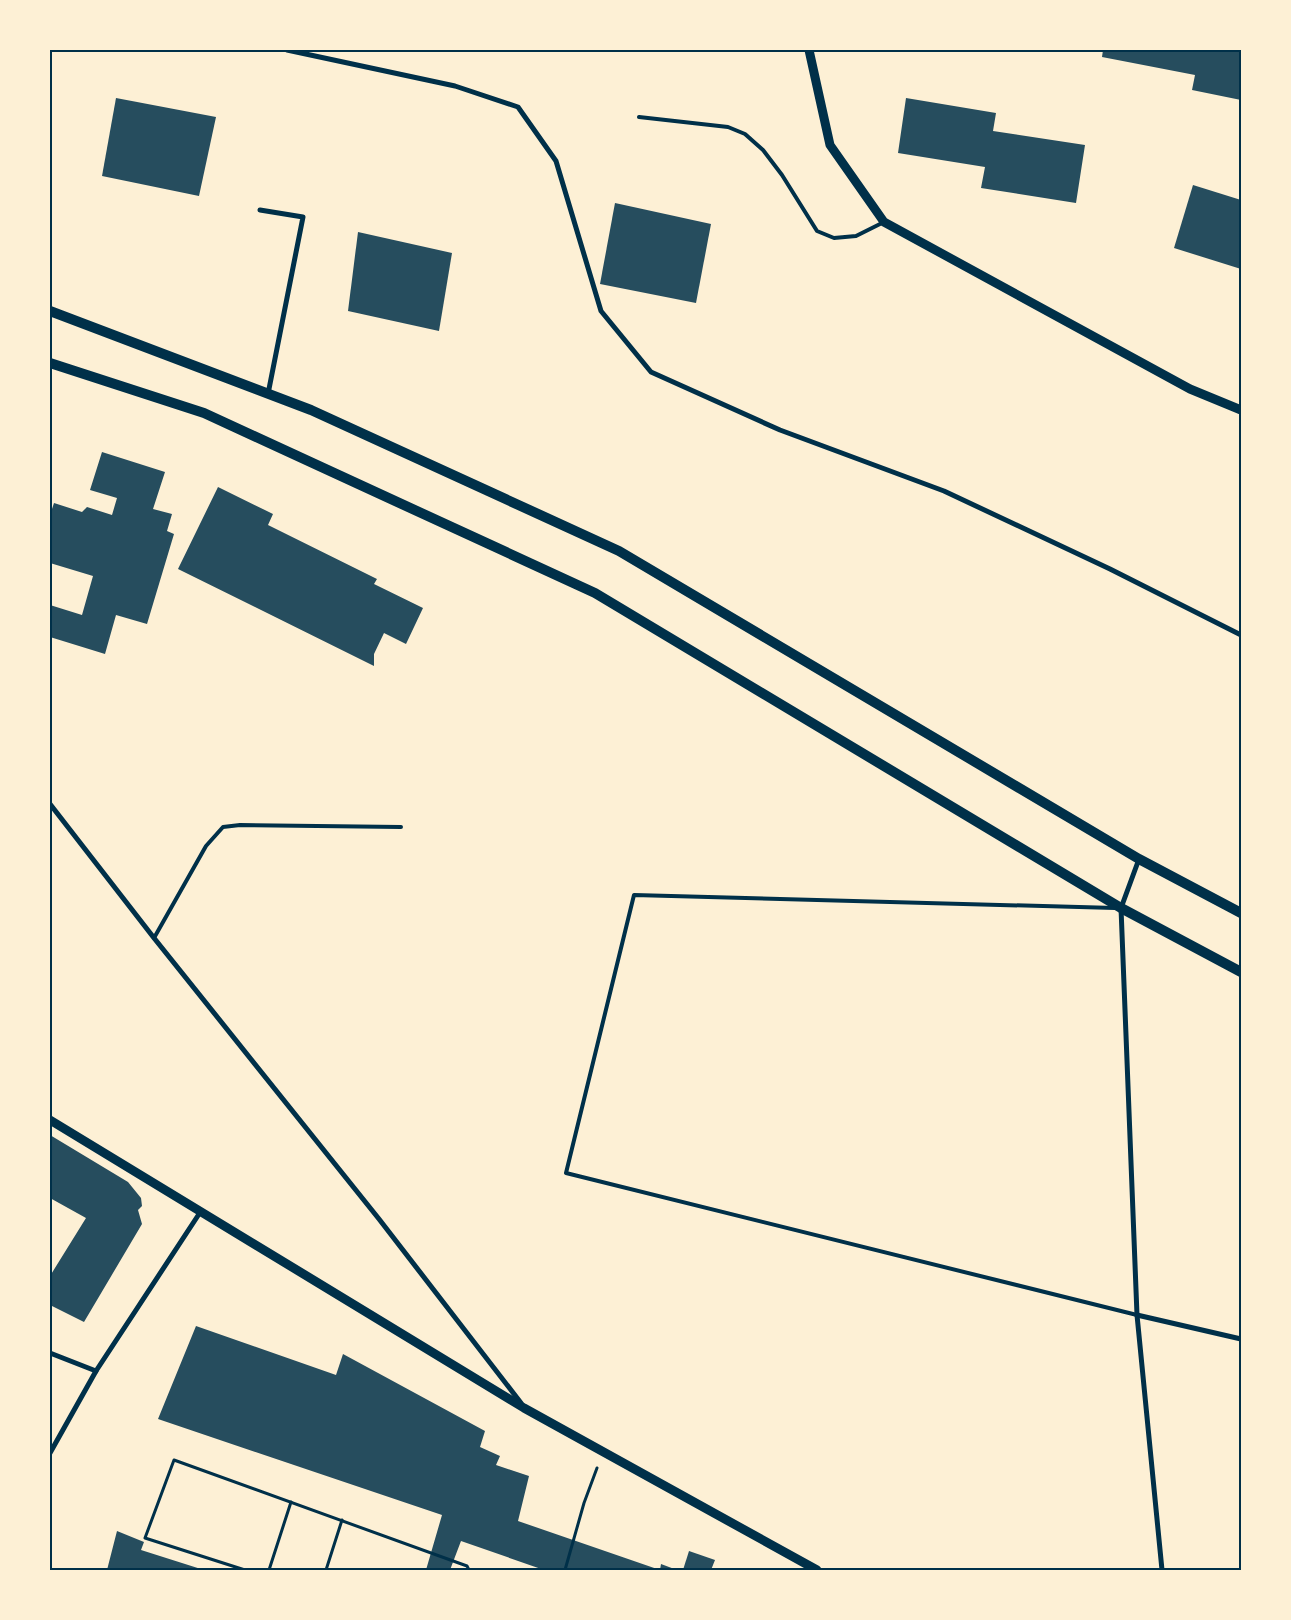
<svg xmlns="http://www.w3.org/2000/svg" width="1291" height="1620" font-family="'Nunito Sans',sans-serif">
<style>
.building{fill:#264d5e}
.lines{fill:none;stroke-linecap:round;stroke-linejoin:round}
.path{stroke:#003049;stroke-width:3}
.service{stroke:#003049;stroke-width:4}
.minor{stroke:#003049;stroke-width:5}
.tertiary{stroke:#003049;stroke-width:9}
.secondary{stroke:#003049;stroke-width:10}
.neatline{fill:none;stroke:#003049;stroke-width:2}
</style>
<rect width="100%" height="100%" fill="#fdf0d5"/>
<g class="building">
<polygon points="1103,50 1241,50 1241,100 1192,90 1195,75 1102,57"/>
<polygon points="116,98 216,117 199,196 102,176"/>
<polygon points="906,98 996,113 993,131 1085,145 1076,203 981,188 985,167 898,153"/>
<polygon points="1193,185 1241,200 1241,269 1174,248"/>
<polygon points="615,203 711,224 696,303 600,284"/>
<polygon points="358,232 452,253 439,331 348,311"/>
<polygon points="102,452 165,472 153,509 172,514 167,531 174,534 147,624 116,615 105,654 50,637 50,605 82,615 93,576 50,563 50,515 54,503 82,512 87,507 112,515 117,498 90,490"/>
<polygon points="218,487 273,514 268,525 377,579 374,584 423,608 406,644 384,633 374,654 374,666 178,569"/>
<polygon points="50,1135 128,1182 141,1198 142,1206 138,1210 142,1224 84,1322 50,1305 50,1276 86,1218 50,1198"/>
<polygon points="196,1326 336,1375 343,1354 485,1431 480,1447 500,1456 496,1465 529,1476 518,1521 660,1570 661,1564 677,1570 544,1570 461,1541 450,1570 426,1570 442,1515 158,1419"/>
<polygon points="117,1531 144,1542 141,1550 204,1570 107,1570"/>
<polygon points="689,1551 715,1560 711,1570 683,1570"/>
</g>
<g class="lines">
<g class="path">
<polyline points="245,1570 145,1538 174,1460 467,1566 469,1570"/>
<polyline points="269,1570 291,1502"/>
<polyline points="326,1570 342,1520"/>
<polyline points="565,1570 584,1503 597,1468"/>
</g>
<g class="service">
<polyline points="639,117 728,127 745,134 763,150 782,175 817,231 834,238 856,236 884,222"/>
<polyline points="1115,908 634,895 566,1173 1137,1315"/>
<polyline points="154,938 206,846 223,827 240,825 401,827"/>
</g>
<g class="minor">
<polyline points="287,50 455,86 518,107 556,161 601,311 651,372 780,430 944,491 1110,569 1241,635"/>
<polyline points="260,210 303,217 268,394"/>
<polyline points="50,804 154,938 379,1219 521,1403"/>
<polyline points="1139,859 1121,908 1137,1315 1162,1570"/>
<polyline points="1137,1315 1241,1339"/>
<polyline points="50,1353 96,1371"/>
<polyline points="50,1453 96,1371 201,1211"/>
</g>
<g class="tertiary">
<polyline points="809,50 830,145 884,222 1190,389 1241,410"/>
<polyline points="50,1120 524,1408 817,1570"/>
</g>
<g class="secondary">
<polyline points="50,311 311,410 619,551 1139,859 1241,913"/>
<polyline points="50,363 204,413 595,593 1121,908 1241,972"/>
</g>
</g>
<rect width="1291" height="1620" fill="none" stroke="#fdf0d5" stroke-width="102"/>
<rect x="51" y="51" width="1189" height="1518" class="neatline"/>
</svg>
